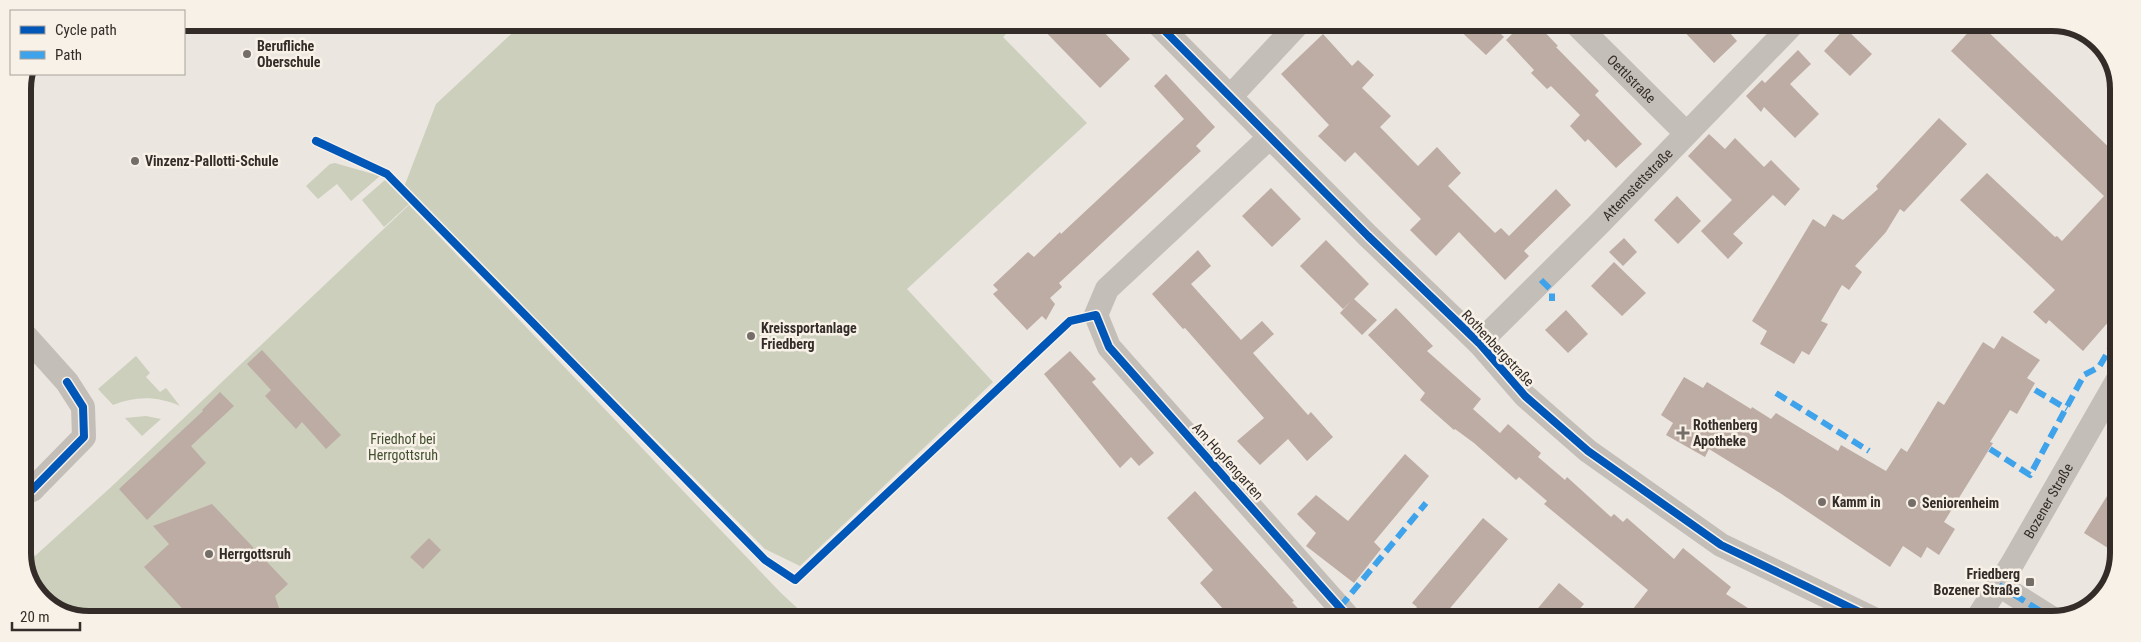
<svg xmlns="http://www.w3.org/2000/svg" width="2141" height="642" font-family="'Roboto Condensed',sans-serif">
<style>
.green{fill:#cccfbc}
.building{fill:#bdaca4}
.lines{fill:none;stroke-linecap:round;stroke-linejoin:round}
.minor{stroke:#c4beb9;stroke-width:24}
.quiet{stroke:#3ea3eb;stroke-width:6;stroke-dasharray:12 6;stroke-linecap:butt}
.cycleway-casing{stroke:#f7f1e8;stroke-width:11}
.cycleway{stroke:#0057b8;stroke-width:8}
.poi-dot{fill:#746d68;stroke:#f7f1e8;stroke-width:2}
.labels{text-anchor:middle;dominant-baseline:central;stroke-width:5;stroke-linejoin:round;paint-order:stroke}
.poi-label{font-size:14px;font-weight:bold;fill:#342c28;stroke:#f7f1e8;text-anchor:start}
.street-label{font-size:14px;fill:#342c28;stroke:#f7f1e8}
.park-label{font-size:14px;fill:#43502f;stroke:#f7f1e8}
.rim{fill:none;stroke:#342c28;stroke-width:6}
</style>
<rect width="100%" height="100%" fill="#ebe6e0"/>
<g class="green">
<polygon points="523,23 1016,24 1003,37 1087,123 907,289 993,382 800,566 765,549 404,187 436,104"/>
<polygon points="335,163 380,176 351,201 337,184 318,199 306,186 330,164"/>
<polygon points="385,180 409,204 384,227 362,200"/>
<polygon points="409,205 781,593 808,618 72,617 36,594 25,565 110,488"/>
<path d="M136,356L150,373L146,377L160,392L166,388L180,406C157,396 136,396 113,405L98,389Z"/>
<polygon points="146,416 161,419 142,436 125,418"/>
</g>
<g class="building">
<polygon points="1038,24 1096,24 1130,59 1100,88"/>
<polygon points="1453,24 1491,24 1504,37 1486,55"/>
<polygon points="1522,24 1537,24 1558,46 1556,47 1599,91 1595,95 1642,144 1616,168 1588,139 1585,142 1570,126 1580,115 1551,86 1547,89 1531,73 1534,70 1506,40"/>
<polygon points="1677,24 1722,24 1737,41 1714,63"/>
<polygon points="1975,25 1981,25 2118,156 2117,312 2083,351 2049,320 2046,324 2033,312 2055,290 1960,200 1987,173 2055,237 2057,236 2062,241 2104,196 1951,51"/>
<polygon points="1845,28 1872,54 1850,76 1824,51"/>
<polygon points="1323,34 1352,66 1358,60 1374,75 1362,88 1391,116 1380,127 1418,166 1437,147 1461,173 1448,186 1495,233 1501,228 1509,236 1556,189 1571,205 1524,251 1529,256 1505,280 1459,232 1436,256 1410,230 1421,219 1355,152 1345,162 1318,136 1329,125 1281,74"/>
<polygon points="1798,50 1811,64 1790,84 1819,114 1795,138 1764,107 1761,112 1746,96 1762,80 1765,83"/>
<polygon points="1166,74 1215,127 1196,146 1201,151 1059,283 1062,287 1050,298 1055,304 1046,320 1042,316 1027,330 993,294 998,290 993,285 1028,252 1034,257 1060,232 1061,234 1184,119 1154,86"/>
<polygon points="1939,118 1967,144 1904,212 1900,209 1886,232 1855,266 1862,272 1849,290 1842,285 1821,321 1828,324 1809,355 1802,351 1794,364 1760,344 1767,331 1752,321 1813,219 1825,227 1833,214 1843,220 1878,189 1876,186"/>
<polygon points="1709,134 1725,149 1735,138 1764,167 1771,160 1800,189 1785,206 1773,195 1733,234 1743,243 1728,259 1701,231 1732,200 1688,156"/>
<polygon points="1271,188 1301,219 1272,247 1242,216"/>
<polygon points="1677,196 1701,221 1678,244 1654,220"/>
<polygon points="1624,238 1637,252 1623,266 1609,252"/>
<polygon points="1326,240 1369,284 1354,299 1377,320 1362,335 1340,313 1352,300 1343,309 1300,266"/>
<polygon points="1198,250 1211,266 1191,284 1241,340 1262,321 1274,334 1253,353 1308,415 1311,412 1333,437 1307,461 1288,439 1260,465 1237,441 1264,418 1185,328 1183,329 1152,294"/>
<polygon points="1614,262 1646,293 1622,316 1591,286"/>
<polygon points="1396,308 1433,346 1427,351 1481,399 1473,409 1500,433 1508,424 1541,453 1538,457 1565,480 1567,477 1611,517 1614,514 1623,522 1627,518 1674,559 1683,548 1731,587 1726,594 1765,619 1625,619 1648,590 1544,504 1547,501 1519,477 1516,480 1474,443 1455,429 1454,430 1420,400 1425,393 1368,335"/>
<polygon points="1566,310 1588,334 1568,353 1545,330"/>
<polygon points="2002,336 2040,360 2027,378 2035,383 2017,414 2010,410 1990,442 1993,443 1944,522 1955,529 1939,555 1927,547 1921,558 1903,546 1890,567 1780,493 1709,449 1705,457 1666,435 1673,423 1661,415 1684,377 1703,388 1707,382 1751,409 1752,407 1771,419 1776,413 1838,451 1841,445 1886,471 1901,448 1907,452 1938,401 1944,405 1983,342 1994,349"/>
<polygon points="262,350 341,435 326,449 302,422 296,429 265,396 271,390 247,364"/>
<polygon points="1070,351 1096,379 1092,382 1154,453 1139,466 1131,457 1120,468 1044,374"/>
<polygon points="220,392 234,406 191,446 206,463 147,520 119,489 203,411 202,410"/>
<polygon points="1405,454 1429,476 1374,542 1381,549 1354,583 1306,546 1316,533 1297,514 1316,495 1348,521"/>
<polygon points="2117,480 2116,524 2116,553 2084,533"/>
<polygon points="1195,491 1294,601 1292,602 1308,619 1232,619 1200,583 1213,570 1167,518"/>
<polygon points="212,504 288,584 275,596 282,617 190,617 144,567 169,544 153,526"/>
<polygon points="1483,518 1508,539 1441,619 1407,619 1417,607 1412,603"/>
<polygon points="429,538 441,550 423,569 410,557"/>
<polygon points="1559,583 1584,604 1571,619 1529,619"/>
</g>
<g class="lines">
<g class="minor">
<polyline points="1158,24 1368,236 1479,343 1525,396 1588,451 1721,545 1874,619"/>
<path id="s1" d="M1576,24L1686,133"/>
<polyline points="1230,97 1298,24"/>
<polyline points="1270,137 1107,289 1096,315 1109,347 1350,619"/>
<polyline points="23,333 67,382 83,407 84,437 32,490 23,494"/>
<path id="s2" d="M1479,343L1599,224L1792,25"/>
<polyline points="1999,585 2053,619"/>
<path id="s3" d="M1977,619L2012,564L2117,381"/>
</g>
<g class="quiet">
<polyline points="1541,280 1552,291 1552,301"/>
<polyline points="2035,390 2067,409"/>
<polyline points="1776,393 1869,451"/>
<polyline points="1990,449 2030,475 2084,375 2099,367 2117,337"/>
<polyline points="1999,585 2053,619"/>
<polyline points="1340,607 1426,503"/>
</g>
<g class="cycleway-casing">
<g id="cycleway">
<polyline points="1158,24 1368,236 1479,343 1525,396 1588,451 1721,545 1874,619"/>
<polyline points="316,141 387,174 765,560 795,580 1070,321 1096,315 1109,347 1350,619"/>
<polyline points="23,494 32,490 84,437 83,407 67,382"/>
</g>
</g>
<use href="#cycleway" class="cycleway"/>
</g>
<g class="poi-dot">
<circle cx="247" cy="54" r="5"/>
<circle cx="135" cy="161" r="5"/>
<circle cx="751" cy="336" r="5"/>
<path d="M1680.5 425.5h5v5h5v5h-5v5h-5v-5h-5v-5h5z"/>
<circle cx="1822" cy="502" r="5"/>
<circle cx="1912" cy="503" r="5"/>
<circle cx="209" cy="554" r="5"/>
<rect x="2025" y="577" width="10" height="10" rx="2.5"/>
</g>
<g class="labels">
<g class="poi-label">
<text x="257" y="46">Berufliche<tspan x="257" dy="16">Oberschule</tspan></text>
<text x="145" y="161">Vinzenz-Pallotti-Schule</text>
<text x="761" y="328">Kreissportanlage<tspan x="761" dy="16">Friedberg</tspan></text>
<text x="1693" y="425">Rothenberg<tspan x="1693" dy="16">Apotheke</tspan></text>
<text x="1832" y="502">Kamm in</text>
<text x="1922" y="503">Seniorenheim</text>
<text x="219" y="554">Herrgottsruh</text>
<text x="2020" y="574" text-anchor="end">Friedberg<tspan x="2020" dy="16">Bozener Straße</tspan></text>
</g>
<g class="street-label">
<text stroke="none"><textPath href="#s1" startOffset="78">Oettlstraße</textPath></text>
<text stroke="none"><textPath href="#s2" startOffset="224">Attemstettstraße</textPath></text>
<text transform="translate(1498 348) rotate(47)">Rothenbergstraße</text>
<text transform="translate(1228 461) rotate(48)">Am Hopfengarten</text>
<text stroke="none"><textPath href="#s3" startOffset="138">Bozener Straße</textPath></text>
</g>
<g class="park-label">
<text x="403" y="439">Friedhof bei<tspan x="403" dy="16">Herrgottsruh</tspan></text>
</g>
</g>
<path d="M0 0H2141V642H0ZM89 31H2052A58 58 0 0 1 2110 89V553A58 58 0 0 1 2052 611H89A58 58 0 0 1 31 553V89A58 58 0 0 1 89 31Z" fill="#f7f1e8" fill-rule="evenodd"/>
<path class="rim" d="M89 31H2052A58 58 0 0 1 2110 89V553A58 58 0 0 1 2052 611H89A58 58 0 0 1 31 553V89A58 58 0 0 1 89 31Z"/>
<rect x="10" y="10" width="175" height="65" fill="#f7f1e8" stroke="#a9a29b"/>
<rect x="20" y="26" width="25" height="8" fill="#0057b8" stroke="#a9a29b"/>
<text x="55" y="35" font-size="15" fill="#342c28">Cycle path</text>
<rect x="20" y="51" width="25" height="8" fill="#3ea3eb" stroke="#a9a29b"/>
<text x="55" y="60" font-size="15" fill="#342c28">Path</text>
<path d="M12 622v8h68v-8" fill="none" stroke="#342c28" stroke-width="2.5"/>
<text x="20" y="622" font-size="15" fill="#342c28" stroke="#f7f1e8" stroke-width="4" paint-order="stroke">20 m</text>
</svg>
